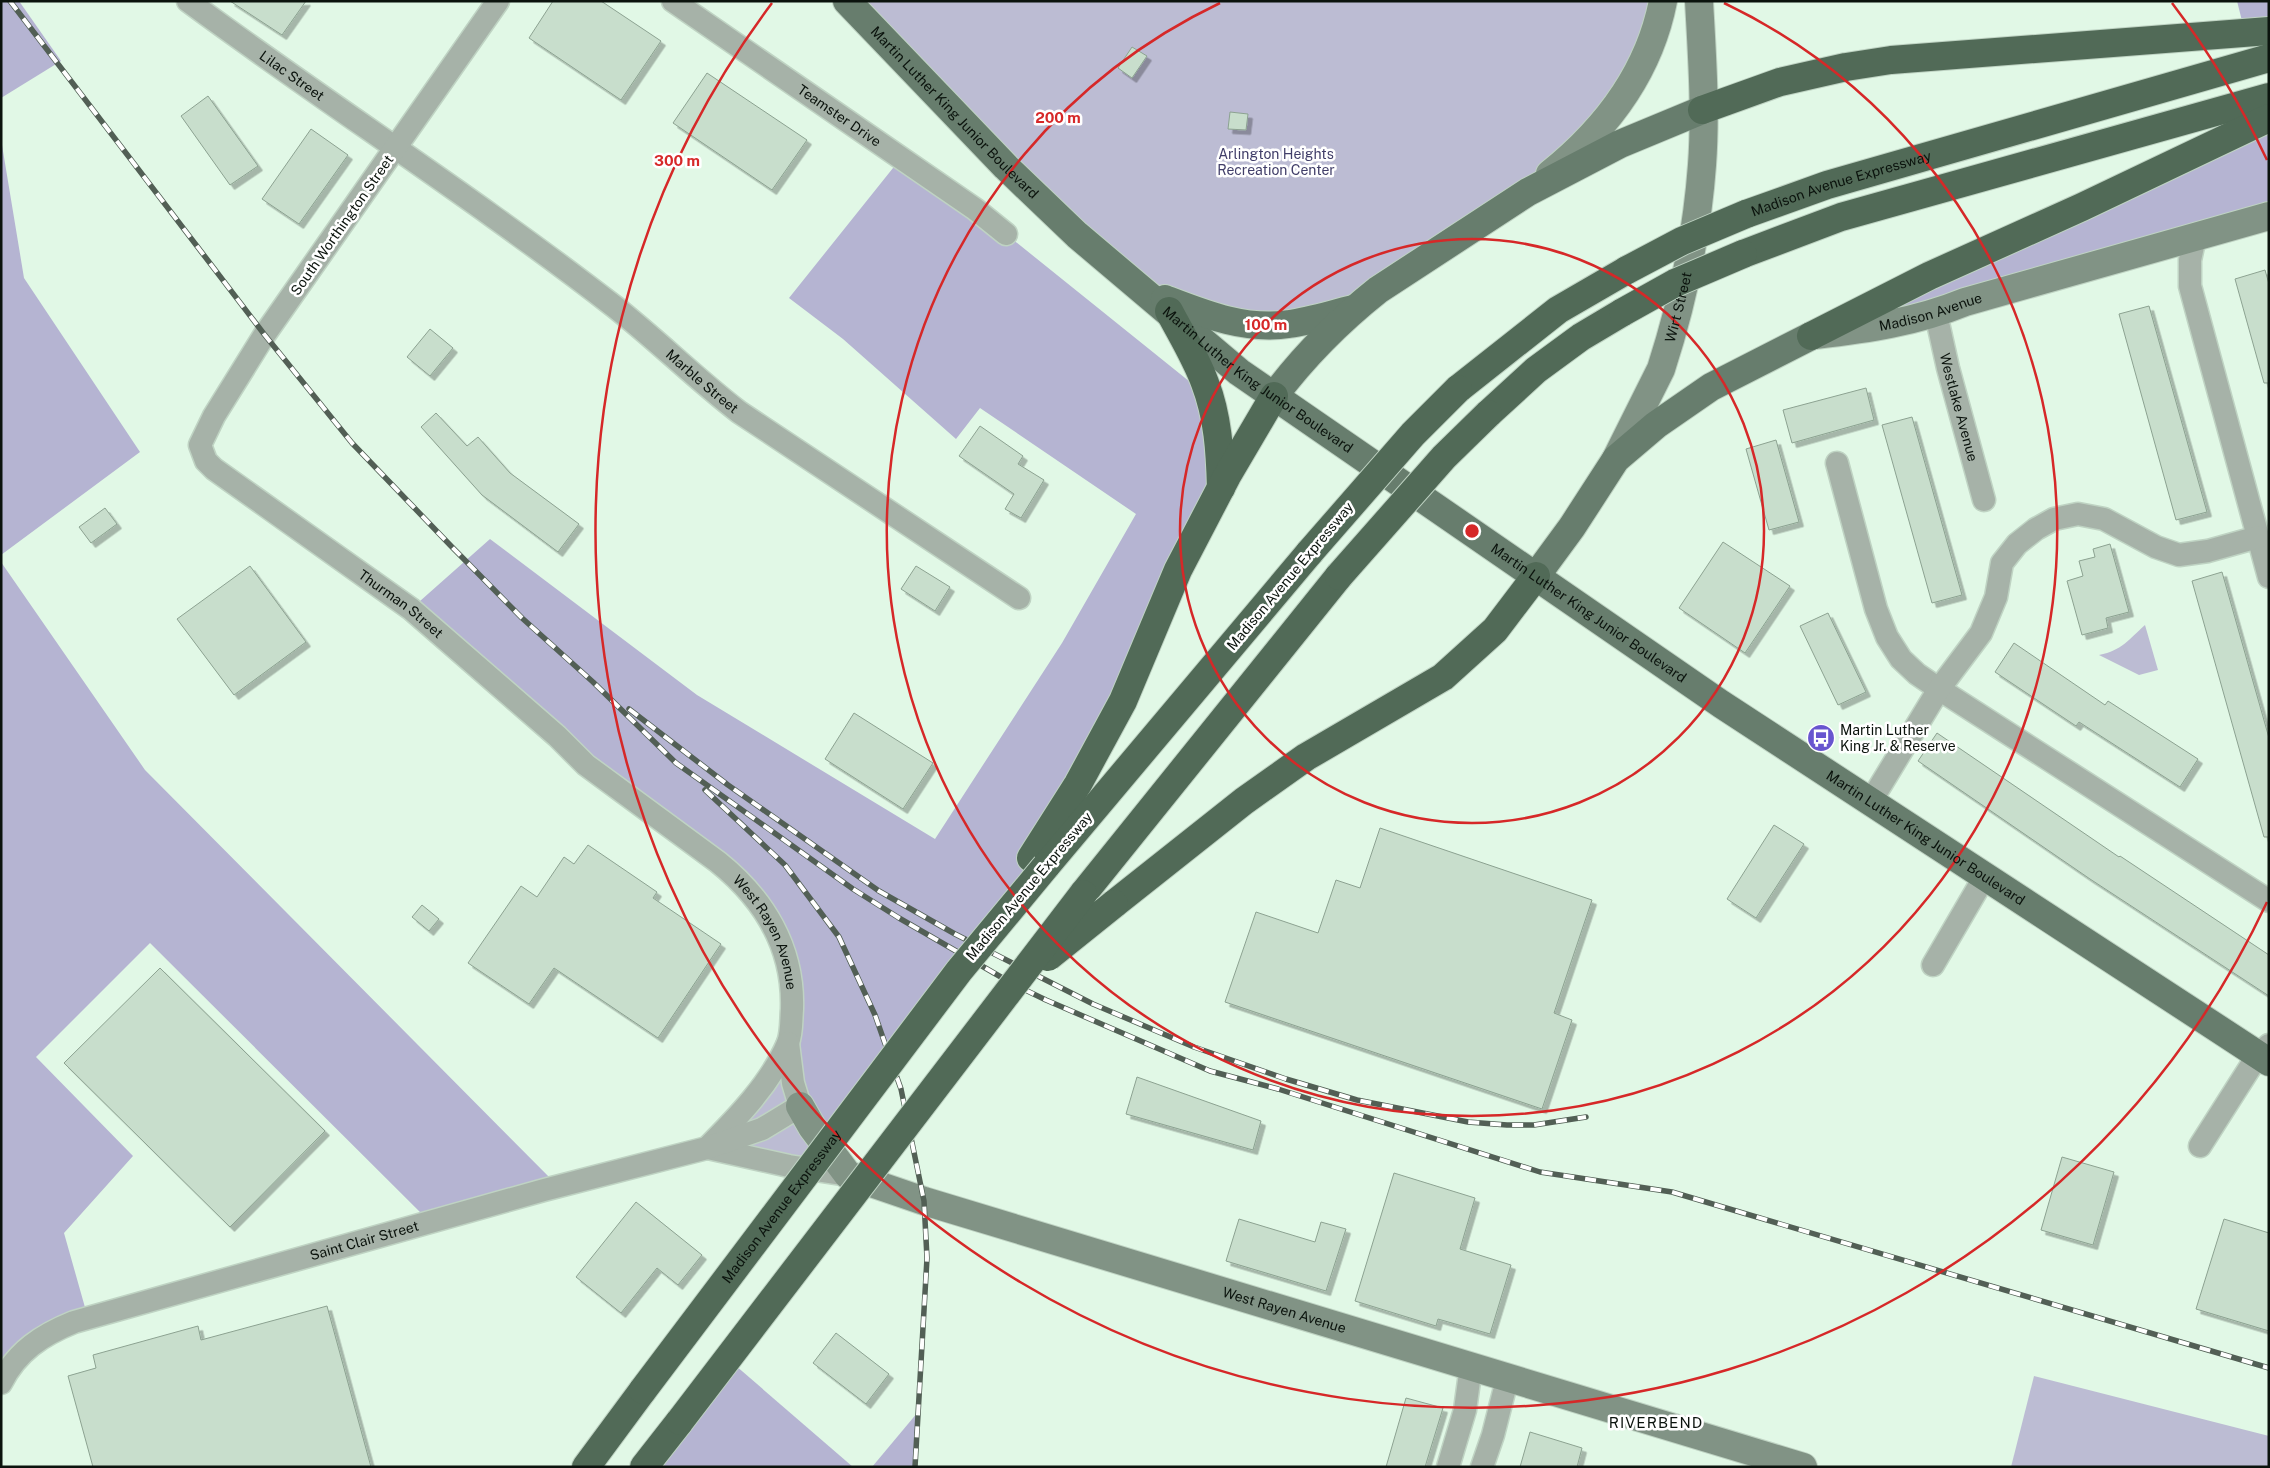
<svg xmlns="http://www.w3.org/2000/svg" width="2270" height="1468" font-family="'Public Sans',sans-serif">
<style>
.green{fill:#bcbcd3}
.forest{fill:#b5b4d2}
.building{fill:#c8decc;stroke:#8ca291;filter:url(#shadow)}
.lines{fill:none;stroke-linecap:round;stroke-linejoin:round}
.street-casing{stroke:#bfd3c3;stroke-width:25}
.secondary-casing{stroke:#bfd3c3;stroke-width:30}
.primary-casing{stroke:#bfd3c3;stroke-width:30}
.highway-casing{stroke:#bfd3c3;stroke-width:30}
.street{stroke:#a6b2a8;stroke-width:22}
.secondary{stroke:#819385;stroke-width:28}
.primary{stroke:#677d6d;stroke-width:28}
.highway{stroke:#516a57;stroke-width:28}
.rail-casing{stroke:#525f55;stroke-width:5.5}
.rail{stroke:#fff;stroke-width:4;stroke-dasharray:11;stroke-linecap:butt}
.highway-bridge-casing{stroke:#bfd3c3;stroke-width:30;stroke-linecap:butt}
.highway-bridge{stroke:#516a57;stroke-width:28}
.ring{fill:none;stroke:#d62828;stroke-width:2.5}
.labels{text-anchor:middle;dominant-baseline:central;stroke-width:5;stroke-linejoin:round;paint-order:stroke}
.street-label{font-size:14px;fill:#0b130d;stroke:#fff}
.park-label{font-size:14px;fill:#413e69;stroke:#fff}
.poi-label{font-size:14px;fill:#0b130d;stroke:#fff;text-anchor:start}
.neighbourhood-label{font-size:15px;letter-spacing:1px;fill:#0b130d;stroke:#fff}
.centre{fill:#d62828;stroke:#fff;stroke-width:2.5}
.ring-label{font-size:15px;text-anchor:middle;font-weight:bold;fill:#d62828;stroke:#fff;stroke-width:5;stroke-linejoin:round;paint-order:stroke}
</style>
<defs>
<filter id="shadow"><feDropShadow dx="4.5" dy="4.5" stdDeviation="0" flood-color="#0004"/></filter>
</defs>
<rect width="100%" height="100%" fill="#e1f8e6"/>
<g class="green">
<polygon points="847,1 1663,1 1594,135 1378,290 1288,324 1147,292"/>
<path d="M2145,625L2158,670L2139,675L2099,655C2123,650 2128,640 2145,625Z"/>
<polygon points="788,1043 848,1175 707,1148"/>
<polygon points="2034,1376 2269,1436 2269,1467 2011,1467"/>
</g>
<g class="forest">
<polygon points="1,1 19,1 61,61 1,98"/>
<polygon points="2237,1 2269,1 2269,31 2245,33"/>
<polygon points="2269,118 2269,216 1870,329 1929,276"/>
<polygon points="1,139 24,278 140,452 1,555"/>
<polygon points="901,158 1006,234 1210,398 1220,464 1078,784 959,971 826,1146 800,1106 792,994 759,902 411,609 490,539 697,695 935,839 1062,643 1136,514 980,408 956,439 843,339 789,298"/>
<polygon points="1,562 145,770 558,1186 430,1222 150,943 36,1057 133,1156 64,1233 88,1318 74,1322 1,1383"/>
<polygon points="728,1359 853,1467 644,1467"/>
<polygon points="918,1412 915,1467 872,1467"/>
</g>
<g class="building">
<polygon points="230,1 306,1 282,35"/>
<polygon points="553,1 601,1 661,41 621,100 529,38"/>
<polygon points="1132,47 1147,56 1132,78 1118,68"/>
<polygon points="707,73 807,140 772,190 673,123"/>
<polygon points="208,96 258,166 230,185 181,116"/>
<polygon points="1230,112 1248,114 1246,130 1228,129"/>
<polygon points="311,129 348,155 299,224 262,199"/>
<polygon points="2265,270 2269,284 2269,383 2264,383 2235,279"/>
<polygon points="2149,306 2207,512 2176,520 2119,314"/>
<polygon points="430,329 453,348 430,376 407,357"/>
<polygon points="1866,388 1874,420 1792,443 1783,410"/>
<polygon points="436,413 467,446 478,437 510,473 579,524 558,552 482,495 421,427"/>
<polygon points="1912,417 1962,595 1932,603 1882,425"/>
<polygon points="980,426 1023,456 1018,464 1044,480 1021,518 1005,509 1014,494 959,456"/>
<polygon points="1776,440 1799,522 1769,530 1746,449"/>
<polygon points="105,508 117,524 91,543 79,527"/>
<polygon points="1723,542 1790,586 1745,653 1679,608"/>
<polygon points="2110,544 2129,612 2106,618 2108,628 2082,635 2067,581 2083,576 2079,561 2095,557 2093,549"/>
<polygon points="250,566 306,642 234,695 177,619"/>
<polygon points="916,566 950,587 935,611 901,589"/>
<polygon points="2222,572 2269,738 2269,837 2264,837 2192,581"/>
<polygon points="1828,613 1866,692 1838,705 1800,626"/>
<polygon points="2014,643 2105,705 2108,701 2198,759 2180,787 2079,722 2076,726 1995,672"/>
<polygon points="854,713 933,763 903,809 825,759"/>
<polygon points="1937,733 2119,857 2120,856 2269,955 2269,996 2090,879 1918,761"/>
<polygon points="1774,825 1804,844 1756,918 1727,899"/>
<polygon points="1380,828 1592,900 1554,1013 1572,1020 1542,1109 1225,1002 1256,912 1318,933 1336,880 1360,888"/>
<polygon points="588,845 657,892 653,898 721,944 658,1038 554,968 529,1004 468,963 521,886 537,897 564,857 574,864"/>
<polygon points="422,905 439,919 429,931 412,917"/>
<polygon points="160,968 325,1131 230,1227 64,1063"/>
<polygon points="1137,1077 1261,1121 1253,1150 1126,1114"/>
<polygon points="2062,1157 2114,1172 2093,1245 2041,1230"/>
<polygon points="1394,1173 1475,1198 1460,1249 1511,1265 1490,1334 1438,1319 1436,1326 1355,1301"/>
<polygon points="636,1202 702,1255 678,1285 657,1268 621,1313 576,1277"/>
<polygon points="1239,1219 1315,1242 1321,1222 1346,1229 1326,1291 1226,1261"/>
<polygon points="2224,1219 2269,1233 2269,1331 2196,1309"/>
<polygon points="327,1306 371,1467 93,1467 68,1376 96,1368 93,1355 198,1326 201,1340"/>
<polygon points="836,1333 889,1374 866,1404 813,1363"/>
<polygon points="1406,1398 1443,1408 1425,1467 1386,1467"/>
<polygon points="1530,1432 1582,1448 1577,1467 1520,1467"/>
</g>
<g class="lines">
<g class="street-casing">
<g id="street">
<path id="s1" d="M188,1C329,105 477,200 615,307C658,341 696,379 739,412L1019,598"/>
<path id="s2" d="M498,1L265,334L214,416L200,445L206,461L214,469L411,609L557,736L586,765L718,862C764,899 794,948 792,1009C791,1020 792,1032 788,1043C771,1083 737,1118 707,1148"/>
<path id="s3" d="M673,1L975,209L1006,234"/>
<polyline points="2195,237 2190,260 2190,286 2269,577"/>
<path id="s4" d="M1936,314L1948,368L1984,500"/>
<polyline points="1837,463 1876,609 1887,637 1901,659 1917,674 1939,689 2269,901"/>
<polyline points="1871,801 1939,689 1981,633 1996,597 2002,563 2017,544 2036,529 2054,519 2078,514 2104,519 2156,547 2179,555 2208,551 2258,537"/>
<polyline points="1933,965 1985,876"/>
<polyline points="2200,1146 2258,1055 2269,1045"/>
<polyline points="708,1148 789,1166 848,1175"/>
<path id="s5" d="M1,1383C17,1351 42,1335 74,1322L544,1190L707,1148L762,1129L800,1106L793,1083L788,1043"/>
<polyline points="1448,1467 1465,1410 1471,1366"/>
<polyline points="1482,1467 1493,1435 1508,1376"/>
</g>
</g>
<g class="secondary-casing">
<g id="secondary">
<path d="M1550,174C1606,129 1649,73 1663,1"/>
<path id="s6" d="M1815,335C1867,329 1916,322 1965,302L2269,216"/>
<path id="s7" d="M1616,459L1661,369C1682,304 1697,234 1702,165C1706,111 1702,55 1699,1"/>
<path id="s8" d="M800,1106L812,1127L848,1175L924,1201L1803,1467"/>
</g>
</g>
<g class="primary-casing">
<g id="primary">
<path id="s9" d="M847,1L1006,167L1077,235L1239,372L1721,704L2269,1062"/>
<path d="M1165,299C1204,314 1246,331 1289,324C1311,321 1332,314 1354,309"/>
<path d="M1274,396C1304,356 1339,321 1378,290L1528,192L1620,144L1702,110"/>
<polyline points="1536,576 1572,527 1616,459 1656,425 1711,387 1811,336"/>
</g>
</g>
<g class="highway-casing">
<g id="highway">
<polyline points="1702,110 1780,82 1846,67 1891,60 2269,31"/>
<path id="s10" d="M1746,214L1827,185L2269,58"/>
<polyline points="1743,254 1841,217 2269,97"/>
<path d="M1169,311C1181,334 1196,358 1205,383C1218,417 1220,452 1221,488"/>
<polyline points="1811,336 1929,276 2082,207 2269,118"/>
<polyline points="1458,389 1558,310 1627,270"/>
<polyline points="1488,414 1536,370 1581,337 1623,312"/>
<polyline points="1031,858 1078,784 1123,701 1178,570 1227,476 1274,396"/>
<polyline points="1046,866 1310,552"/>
<polyline points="1083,894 1339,576"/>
<polyline points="1114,904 1244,801 1306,757 1443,677 1495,630 1536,576"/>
<polyline points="586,1467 643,1390"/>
<polyline points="644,1467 680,1421"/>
</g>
</g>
<use href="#street" class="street"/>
<use href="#secondary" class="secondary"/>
<use href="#primary" class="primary"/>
<use href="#highway" class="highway"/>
<g class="rail-casing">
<g id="rail">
<polyline points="10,1 264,334 352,443 451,546 522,618 593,682 676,763 853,889 899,918 1013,984 1046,1000 1210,1071 1278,1089 1540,1172 1672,1192 2269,1368"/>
<polyline points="629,709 728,785 879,891 955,934 1093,1004 1194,1047 1286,1079 1357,1100 1468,1122 1507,1125 1534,1125 1586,1117"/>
<polyline points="705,790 785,865 839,937 875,1015 901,1089 924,1201 927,1258 915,1467"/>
</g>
</g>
<use href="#rail" class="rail"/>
<g class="highway-bridge-casing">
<g id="highway-bridge">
<polyline points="1627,270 1682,241 1746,214"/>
<polyline points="1623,312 1675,283 1743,254"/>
<polyline points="1310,552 1413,434 1458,389"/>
<polyline points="1339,576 1444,457 1488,414"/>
<polyline points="1048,957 1114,904"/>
<path id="s11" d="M643,1390L959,971L1046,866"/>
<polyline points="680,1421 1083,894"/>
</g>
</g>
<use href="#highway-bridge" class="highway-bridge"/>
</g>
<g class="ring">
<circle cx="1472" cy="531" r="292"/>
<path d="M1724 3A585 585 0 1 1 1220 3"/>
<path d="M2267 902A877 877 0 1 1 772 3M2172 3A877 877 0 0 1 2267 160"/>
</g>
<defs>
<g id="bus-disc" transform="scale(1.4375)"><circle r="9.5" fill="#6855cf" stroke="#fff"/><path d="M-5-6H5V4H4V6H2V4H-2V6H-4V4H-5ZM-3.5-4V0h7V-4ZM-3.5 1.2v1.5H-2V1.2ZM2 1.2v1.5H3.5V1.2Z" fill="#fff"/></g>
</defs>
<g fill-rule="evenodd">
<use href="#bus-disc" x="1821" y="738"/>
</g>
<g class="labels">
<g class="street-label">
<text stroke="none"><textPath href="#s1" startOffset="128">Lilac Street</textPath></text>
<text stroke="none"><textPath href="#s9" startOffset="155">Martin Luther King Junior Boulevard</textPath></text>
<text stroke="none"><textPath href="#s3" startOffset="202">Teamster Drive</textPath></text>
<text stroke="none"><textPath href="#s10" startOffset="100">Madison Avenue Expressway</textPath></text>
<text transform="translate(342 225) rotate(-55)">South Worthington Street</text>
<text stroke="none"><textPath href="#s7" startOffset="165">Wirt Street</textPath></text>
<text stroke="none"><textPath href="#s6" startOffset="118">Madison Avenue</textPath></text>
<text stroke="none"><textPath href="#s9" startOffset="560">Martin Luther King Junior Boulevard</textPath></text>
<text stroke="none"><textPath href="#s1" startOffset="640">Marble Street</textPath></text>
<text stroke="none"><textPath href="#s4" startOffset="96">Westlake Avenue</textPath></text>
<text transform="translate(1290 576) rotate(-50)">Madison Avenue Expressway</text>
<text stroke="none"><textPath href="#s2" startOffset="794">Thurman Street</textPath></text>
<text stroke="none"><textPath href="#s9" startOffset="965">Martin Luther King Junior Boulevard</textPath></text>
<text stroke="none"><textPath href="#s9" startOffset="1370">Martin Luther King Junior Boulevard</textPath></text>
<text transform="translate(1029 886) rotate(-50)">Madison Avenue Expressway</text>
<text stroke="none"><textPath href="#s2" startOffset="1291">West Rayen Avenue</textPath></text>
<text stroke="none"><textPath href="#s11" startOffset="230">Madison Avenue Expressway</textPath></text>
<text stroke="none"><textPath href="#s5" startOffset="399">Saint Clair Street</textPath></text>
<text stroke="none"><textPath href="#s8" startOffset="541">West Rayen Avenue</textPath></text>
</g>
<g class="park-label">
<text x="1276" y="154">Arlington Heights<tspan x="1276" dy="16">Recreation Center</tspan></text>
</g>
<g class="poi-label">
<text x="1840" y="730">Martin Luther<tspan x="1840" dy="16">King Jr. &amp; Reserve</tspan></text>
</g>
<g class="neighbourhood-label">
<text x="1656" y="1422">RIVERBEND</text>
</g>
</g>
<circle cx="1472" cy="531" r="8" class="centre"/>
<g class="ring-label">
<text x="1058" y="123">200 m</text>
<text x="677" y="166">300 m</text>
<text x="1266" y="330">100 m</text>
</g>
<rect width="2270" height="1468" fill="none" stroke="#0b130d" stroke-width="5"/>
</svg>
